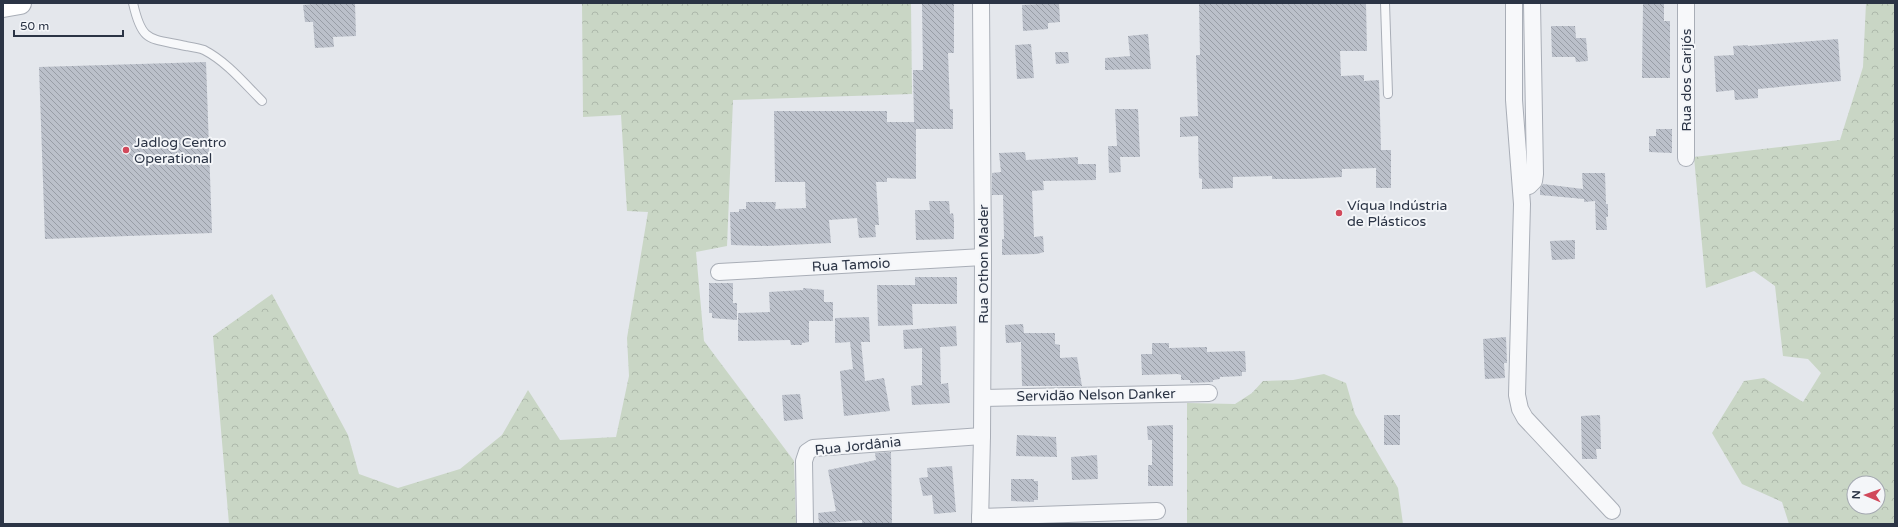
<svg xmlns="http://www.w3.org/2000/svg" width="1898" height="527" font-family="'Varela Round',sans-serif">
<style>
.forest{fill:url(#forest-crowns);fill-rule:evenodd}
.building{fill:url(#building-back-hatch)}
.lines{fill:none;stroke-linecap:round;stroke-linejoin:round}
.service-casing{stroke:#a9aeb7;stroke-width:10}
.minor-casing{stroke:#a9aeb7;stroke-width:18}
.secondary-casing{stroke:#a9aeb7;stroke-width:24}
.service{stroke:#f7f8fa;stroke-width:8}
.minor{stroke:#f7f8fa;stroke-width:16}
.secondary{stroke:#fff;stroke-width:22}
.poi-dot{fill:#d1495b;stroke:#f4f6f9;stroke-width:1.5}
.labels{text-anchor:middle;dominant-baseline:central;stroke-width:4;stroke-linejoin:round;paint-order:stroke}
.street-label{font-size:14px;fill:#2b3445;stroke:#f4f6f9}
.poi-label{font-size:14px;fill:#2b3445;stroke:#f4f6f9;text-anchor:start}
</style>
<defs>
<pattern id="forest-crowns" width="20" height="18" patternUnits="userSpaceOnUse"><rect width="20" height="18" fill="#c9d6c5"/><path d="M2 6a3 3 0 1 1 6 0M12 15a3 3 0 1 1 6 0" fill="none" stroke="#adb8ab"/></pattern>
<pattern id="building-back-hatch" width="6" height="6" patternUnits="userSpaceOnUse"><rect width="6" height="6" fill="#bbc0ca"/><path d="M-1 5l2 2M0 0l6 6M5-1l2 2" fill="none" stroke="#989da6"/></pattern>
</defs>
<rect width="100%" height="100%" fill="#e4e7ec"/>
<g class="forest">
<polygon points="582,3 911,3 912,94 733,100 727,246 696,252 704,341 794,461 796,524 229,524 213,336 272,294 348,435 359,474 398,488 460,469 502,435 528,390 560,440 616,437 629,376 627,338 648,212 627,211 621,115 583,117"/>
<path d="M1866,3H1895V524H1789L1782,502L1742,484L1712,433L1744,381L1764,378L1803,402L1821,373L1808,359L1783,356L1775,286L1754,271L1706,288L1694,157L1840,140L1863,67ZM1854,483H1878V507H1854Z"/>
<polygon points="1324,374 1346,383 1355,414 1398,488 1403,524 1187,524 1187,403 1235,404 1252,393 1263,381 1293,380"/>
</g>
<g class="building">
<polygon points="324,3 355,3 356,36 333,37 334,47 315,48 313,22 305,22 303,5"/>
<polygon points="922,3 954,3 954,53 948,53 950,109 953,109 953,129 916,129 916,179 887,178 887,182 876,182 879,225 875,225 876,237 859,238 857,218 829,220 831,243 767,246 731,245 730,212 739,212 739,209 746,209 746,202 776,202 775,209 806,208 805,182 775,182 774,111 887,111 887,122 914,122 913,70 923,70"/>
<polygon points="1059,3 1060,22 1048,23 1048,29 1023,31 1022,5"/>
<polygon points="1199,3 1366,3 1367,51 1340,51 1341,76 1364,75 1364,81 1379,80 1381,150 1391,150 1391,188 1376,188 1376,168 1342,169 1342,177 1301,179 1272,179 1272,176 1233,177 1233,188 1202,189 1202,179 1199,178 1198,136 1180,137 1180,117 1198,116 1196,55 1200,55"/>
<polygon points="1643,3 1664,3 1664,21 1670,21 1670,78 1642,78"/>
<polygon points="1551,26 1575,26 1576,38 1586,38 1588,61 1576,62 1575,57 1552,57"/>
<polygon points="1148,34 1151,69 1105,70 1105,58 1130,56 1128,36"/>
<polygon points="1838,39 1841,81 1758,89 1758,98 1735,100 1734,90 1716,92 1714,56 1734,55 1733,46 1748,45 1748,46"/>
<polygon points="1031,44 1034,78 1017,79 1015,45"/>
<polygon points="1055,52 1068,52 1069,63 1056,64"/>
<polygon points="206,62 212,233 45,239 39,67"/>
<polygon points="1115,109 1138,109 1140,157 1120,157 1121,172 1109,173 1108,146 1117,146"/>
<polygon points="1656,129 1672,129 1672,153 1649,152 1649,136 1656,136"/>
<polygon points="1025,152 1026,160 1078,157 1078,164 1096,164 1096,180 1043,181 1044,190 1032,191 1034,237 1043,236 1044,252 1037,254 1002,255 1002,239 1004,239 1003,195 992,195 992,173 1001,172 999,153"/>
<polygon points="1582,173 1605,173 1606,204 1608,204 1608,217 1606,217 1607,230 1596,230 1595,201 1584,202 1584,199 1540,195 1540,188 1543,184 1583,189"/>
<polygon points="929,201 949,201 950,214 953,213 954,220 954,239 916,240 915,210 930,210"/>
<polygon points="1575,240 1575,259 1552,260 1550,241"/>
<polygon points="915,277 957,277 957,304 912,304 913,325 878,326 877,285 915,285"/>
<polygon points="709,283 733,283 733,303 737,303 737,320 712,318 712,313 709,313"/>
<polygon points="803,288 824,290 824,302 833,302 833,321 809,321 809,342 802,343 802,345 791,345 790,340 738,341 738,313 770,312 769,292 803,290"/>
<polygon points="869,317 870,342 861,342 865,381 884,378 890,411 844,416 840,371 853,369 850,342 835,343 835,318"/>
<polygon points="1023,324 1024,333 1055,333 1055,344 1060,345 1060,358 1077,357 1082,386 1022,386 1021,342 1006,343 1005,325"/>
<polygon points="956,326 957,346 940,347 941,384 948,383 950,403 912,405 911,386 922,385 922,348 904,349 903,330"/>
<polygon points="1506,337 1507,363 1504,363 1505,378 1485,379 1483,339"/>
<polygon points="1152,343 1169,343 1169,348 1207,347 1207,352 1245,351 1246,372 1242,372 1242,376 1220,377 1220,379 1213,380 1213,382 1190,383 1190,380 1181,380 1181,375 1178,374 1142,375 1141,354 1152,354"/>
<polygon points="800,394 803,419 784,421 782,395"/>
<rect x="1384" y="415" width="16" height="30"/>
<polygon points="1600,415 1601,449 1596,449 1597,459 1582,459 1581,416"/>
<polygon points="1173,425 1173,486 1148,486 1148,465 1152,465 1152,440 1148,440 1147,426"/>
<polygon points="1017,435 1056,437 1057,457 1016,456"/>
<polygon points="891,452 892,524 862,524 862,520 819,524 818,513 836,511 828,470 876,460 875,453"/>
<polygon points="1097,455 1098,479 1072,480 1071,457"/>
<polygon points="952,466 956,512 934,514 932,495 923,496 919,478 928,477 927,468"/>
<polygon points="1011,479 1034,479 1034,481 1038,481 1038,500 1034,500 1034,502 1011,501"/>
</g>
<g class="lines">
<g class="service-casing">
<g id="service">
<path d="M133,3C142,43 149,38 186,46C192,47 199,48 204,50C227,62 244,83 262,101"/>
<polyline points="1385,3 1388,94"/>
</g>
</g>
<g class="minor-casing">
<g id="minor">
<polyline points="1514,3 1514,100 1522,204 1517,395 1520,409 1525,418 1612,511"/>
<polyline points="1686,158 1686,3"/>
<polyline points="1521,187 1529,186 1534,181 1535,174 1532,3"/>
<polyline points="719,272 983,257"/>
<polyline points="983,398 1209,393"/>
<polyline points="980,517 1157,511"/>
<polyline points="805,524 804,461 807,452 813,448 982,436"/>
<polyline points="980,524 982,436 983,257 981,3"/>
</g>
</g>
<g class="secondary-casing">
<polyline id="secondary" points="3,6 20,3"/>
</g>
<use href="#service" class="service"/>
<use href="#minor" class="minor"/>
<use href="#secondary" class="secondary"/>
</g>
<g class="poi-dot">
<circle cx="126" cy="150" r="4"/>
<circle cx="1339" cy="213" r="4"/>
</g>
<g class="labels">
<g class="street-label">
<text transform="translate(1686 80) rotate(-90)">Rua dos Carijós</text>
<text transform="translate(983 264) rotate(-90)">Rua Othon Mader</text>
<text transform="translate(851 265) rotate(-3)">Rua Tamoio</text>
<text transform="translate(1096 395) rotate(-1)">Servidão Nelson Danker</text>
<text transform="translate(858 446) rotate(-6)">Rua Jordânia</text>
</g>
<g class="poi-label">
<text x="134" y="142">Jadlog Centro<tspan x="134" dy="16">Operational</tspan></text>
<text x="1347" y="205">Víqua Indústria<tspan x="1347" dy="16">de Plásticos</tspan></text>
</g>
</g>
<rect width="1898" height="527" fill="none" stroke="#2b3445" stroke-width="8"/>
<g transform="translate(1866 495) rotate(272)"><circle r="19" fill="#f4f6f9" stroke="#a4a8b1"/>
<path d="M0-3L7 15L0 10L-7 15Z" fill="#d1495b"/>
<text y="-6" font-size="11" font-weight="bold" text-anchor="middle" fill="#2b3445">N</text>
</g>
<path d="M14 30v6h109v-6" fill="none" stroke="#2b3445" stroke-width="2"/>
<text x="20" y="30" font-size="12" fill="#2b3445" stroke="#f4f6f9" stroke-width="3" paint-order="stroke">50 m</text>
</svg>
